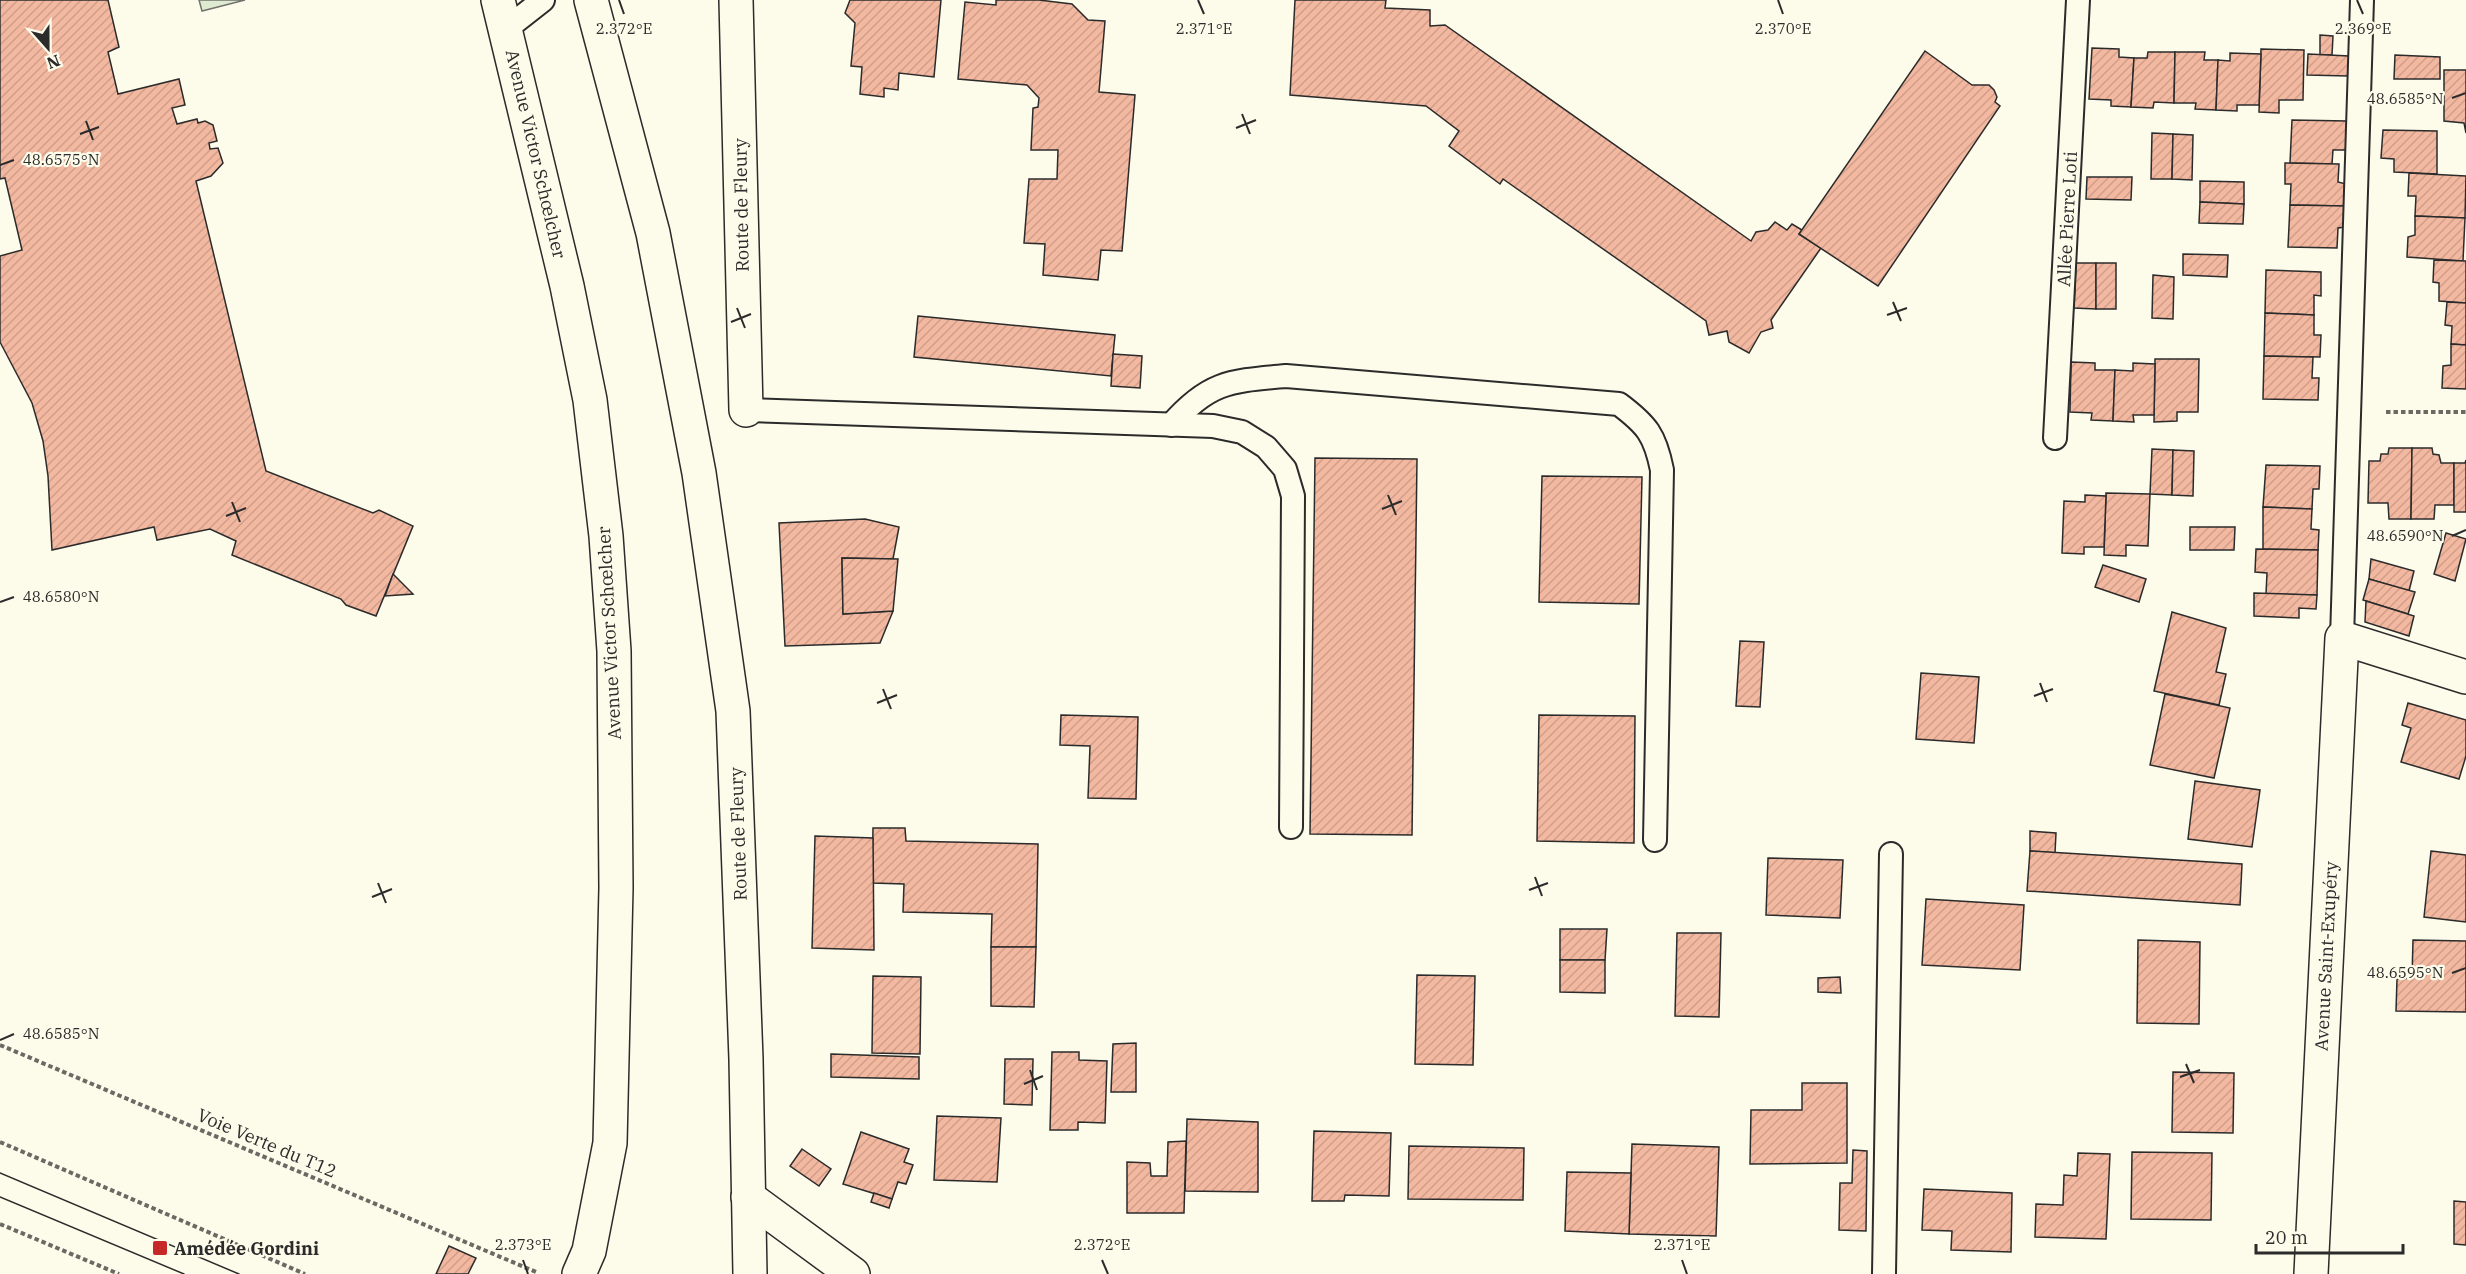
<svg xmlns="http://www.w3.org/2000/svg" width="2466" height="1274" font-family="'IBM Plex Serif',serif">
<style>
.pitch{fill:#deebd1;stroke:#74746e;stroke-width:1.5}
.building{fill:url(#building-hatch);stroke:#2b2b2b;stroke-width:1.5}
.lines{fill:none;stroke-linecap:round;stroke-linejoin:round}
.lane-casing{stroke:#2b2b2b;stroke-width:26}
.street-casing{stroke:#2b2b2b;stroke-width:36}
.primary-casing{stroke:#2b2b2b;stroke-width:36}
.path{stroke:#6a6964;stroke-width:4;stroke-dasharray:4.5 3;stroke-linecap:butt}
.lane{stroke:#fdfbea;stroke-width:22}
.street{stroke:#fdfbea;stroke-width:33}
.primary{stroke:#fdfbea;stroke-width:33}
.tram{stroke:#2b2b2b;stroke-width:1.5}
.ticks{fill:none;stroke:#2b2b2b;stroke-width:2}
.poi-dot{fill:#c62828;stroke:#fdfbea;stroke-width:2}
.labels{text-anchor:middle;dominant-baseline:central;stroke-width:4.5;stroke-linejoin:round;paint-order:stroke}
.street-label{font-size:18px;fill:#2b2b2b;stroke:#fdfbea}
.poi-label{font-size:18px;font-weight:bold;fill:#2b2b2b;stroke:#fdfbea;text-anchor:start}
.ticks-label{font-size:15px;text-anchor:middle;fill:#2b2b2b;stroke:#fdfbea;stroke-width:4.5;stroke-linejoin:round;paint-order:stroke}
</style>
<defs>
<pattern id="building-hatch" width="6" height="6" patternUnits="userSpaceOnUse" patternTransform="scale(1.5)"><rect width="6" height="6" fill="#f2b8a0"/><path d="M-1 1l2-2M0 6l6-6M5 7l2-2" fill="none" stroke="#d09e8a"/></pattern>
</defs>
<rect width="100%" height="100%" fill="#fdfbea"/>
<polygon class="pitch" points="199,0 245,0 202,11"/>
<g class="building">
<polygon points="0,0 108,0 119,47 108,52 118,94 179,79 185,105 172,108 177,124 197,119 198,123 205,121 213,125 217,141 209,143 210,149 218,148 223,163 211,176 196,181 266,471 373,513 379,510 413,526 376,616 346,605 341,599 232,555 236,541 210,529 157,540 154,527 52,550 48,476 43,441 32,403 0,342 0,256 22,250 5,178 0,179"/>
<polygon points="850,0 941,0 934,77 899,73 898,90 884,88 884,97 860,94 862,67 851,66 855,23 845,13"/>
<polygon points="996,0 1039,0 1072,4 1088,20 1105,21 1099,92 1135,95 1122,251 1101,250 1098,280 1043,275 1045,244 1024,243 1029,179 1057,179 1058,150 1031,150 1033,108 1038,107 1039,98 1027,85 958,79 965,2 996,5"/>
<polygon points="1295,0 1386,0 1385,8 1430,10 1430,26 1445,25 1751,241 1756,232 1768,230 1775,222 1787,230 1792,224 1802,230 1799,234 1821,248 1771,320 1773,328 1761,332 1749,353 1729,342 1727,331 1709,335 1706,321 1503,179 1500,184 1449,146 1459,131 1426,106 1290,95"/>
<polygon points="2320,35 2333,36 2332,55 2320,55"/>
<polygon points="2092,48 2119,49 2119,57 2134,58 2131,107 2111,106 2111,100 2089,99"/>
<polygon points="2261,49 2304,50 2303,100 2279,100 2279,113 2259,112"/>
<polygon points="1925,51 1972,85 1989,85 1994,90 1997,97 1995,102 2000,106 1878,286 1799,234"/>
<polygon points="2148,52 2175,52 2174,103 2154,102 2153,108 2131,107 2134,58 2147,58"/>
<polygon points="2175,52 2205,52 2204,60 2218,60 2216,110 2195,109 2196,103 2174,103"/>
<polygon points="2230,53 2261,54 2259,105 2237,105 2237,111 2216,110 2218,60 2230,61"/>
<polygon points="2308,54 2349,56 2348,76 2307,75"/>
<polygon points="2395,55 2440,57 2440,79 2394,79"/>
<polygon points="2444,70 2466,70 2466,133 2464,123 2444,121"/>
<polygon points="2292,120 2347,121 2346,150 2333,150 2332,164 2290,163"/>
<polygon points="2383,130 2437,131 2437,174 2394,172 2394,159 2381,158"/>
<polygon points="2152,133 2173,134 2172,179 2151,179"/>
<polygon points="2173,134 2193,135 2192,180 2172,179"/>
<polygon points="2285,163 2339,164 2338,182 2346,184 2346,206 2290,205 2291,184 2285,184"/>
<polygon points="2409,173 2466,176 2465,218 2415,216 2416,196 2408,196"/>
<polygon points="2087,177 2132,177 2131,200 2086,199"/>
<polygon points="2200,181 2244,182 2244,204 2200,202"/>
<polygon points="2200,202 2244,204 2243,224 2199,223"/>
<polygon points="2290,205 2346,206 2345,227 2338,228 2337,248 2288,247"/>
<polygon points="2415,216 2465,218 2463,261 2407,257 2408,237 2415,235"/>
<polygon points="2183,254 2228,255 2227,277 2183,275"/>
<polygon points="2434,260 2466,261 2466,303 2439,301 2439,283 2433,282"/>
<polygon points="2076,263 2096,263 2096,309 2074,308"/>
<rect x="2096" y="263" width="20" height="46"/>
<polygon points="2266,270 2321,272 2321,296 2314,295 2314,315 2265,313"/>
<polygon points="2153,275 2174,277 2173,319 2152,318"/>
<polygon points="2447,302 2466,303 2466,345 2451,344 2452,326 2445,325"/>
<polygon points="2265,313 2314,315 2314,335 2321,335 2320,357 2264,356"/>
<polygon points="918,316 1115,335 1111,376 914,357"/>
<polygon points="2451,344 2466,345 2466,389 2442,388 2443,366 2451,365"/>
<polygon points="1113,354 1142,356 1140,388 1111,386"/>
<polygon points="2264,356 2313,357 2312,378 2319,378 2318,400 2263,399"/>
<polygon points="2155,359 2199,359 2198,412 2177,412 2177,421 2154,422"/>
<polygon points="2071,362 2095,363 2095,370 2115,370 2113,421 2091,420 2092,413 2070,412"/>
<polygon points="2133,363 2155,364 2154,415 2133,415 2134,422 2113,421 2115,370 2133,371"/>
<polygon points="2389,448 2412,448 2411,519 2389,519 2388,503 2368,503 2369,461 2380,461 2381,454 2388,454"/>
<polygon points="2412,448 2432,448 2433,454 2439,455 2441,463 2454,463 2454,505 2435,505 2434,519 2411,519"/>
<polygon points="2152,449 2173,450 2172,495 2150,494"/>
<polygon points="2173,450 2194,451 2193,496 2172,495"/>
<polygon points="1315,458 1417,459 1412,835 1310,834"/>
<polygon points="2466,460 2466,512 2454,512 2454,463 2465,463"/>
<polygon points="2266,465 2320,466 2319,489 2313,489 2312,509 2263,507"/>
<polygon points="1542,476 1642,477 1639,604 1539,602"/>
<polygon points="2106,493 2150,494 2148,546 2126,545 2126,556 2104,555"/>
<polygon points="2085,495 2106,496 2104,547 2084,547 2084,554 2062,553 2064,501 2085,502"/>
<polygon points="2263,507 2312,509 2311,529 2319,530 2318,550 2263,549"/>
<polygon points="865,519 899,527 893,559 842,558 843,614 893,611 880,643 785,646 779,523"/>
<polygon points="2190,527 2235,527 2234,550 2190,550"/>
<polygon points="2446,533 2466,539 2455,581 2434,574"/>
<polygon points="2256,549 2318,550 2317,595 2266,594 2267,573 2255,572"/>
<polygon points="842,558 898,559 893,611 843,614"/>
<polygon points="2371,559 2414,571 2409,591 2369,579"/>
<polygon points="2103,565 2146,579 2139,602 2095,587"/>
<polygon points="393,574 413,594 385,596"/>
<polygon points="2369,579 2415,592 2408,614 2363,600"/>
<polygon points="2254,593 2317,595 2316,609 2299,608 2299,618 2254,616"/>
<polygon points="2366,601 2414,616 2409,636 2365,622"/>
<polygon points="2172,612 2226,628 2216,672 2226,674 2219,705 2154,691"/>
<polygon points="1740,641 1764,642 1760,707 1736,706"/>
<polygon points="1921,673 1979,677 1974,743 1916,739"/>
<polygon points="2165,694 2230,708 2214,778 2150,765"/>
<polygon points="2408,703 2466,720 2466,756 2459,779 2401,762 2411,728 2402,725"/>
<polygon points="1061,715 1138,717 1136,799 1088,798 1090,746 1060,745"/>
<polygon points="1539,715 1635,716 1634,843 1537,841"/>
<polygon points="2195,781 2260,790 2252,847 2188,839"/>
<polygon points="873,828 905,828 906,841 1038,844 1036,947 991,947 992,914 903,912 904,884 872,883"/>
<polygon points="2030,831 2056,833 2055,853 2030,851"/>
<polygon points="815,836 873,838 874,950 812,948"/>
<polygon points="2030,851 2242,864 2240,905 2027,891"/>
<polygon points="2431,851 2466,855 2466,922 2424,917"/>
<polygon points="1768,858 1843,860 1840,918 1766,915"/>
<polygon points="1926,899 2024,905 2020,970 1922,965"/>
<polygon points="1560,929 1607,929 1605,960 1560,960"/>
<polygon points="1677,933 1721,933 1719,1017 1675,1016"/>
<polygon points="2138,940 2200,942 2199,1024 2137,1023"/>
<polygon points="2413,940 2466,941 2466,1012 2396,1011 2397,979 2412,978"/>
<polygon points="991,947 1036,947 1034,1007 991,1006"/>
<polygon points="1560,960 1605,960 1605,993 1560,992"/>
<polygon points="1417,975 1475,976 1473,1065 1415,1064"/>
<polygon points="873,976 921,977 920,1054 872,1053"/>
<polygon points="1840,977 1841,993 1818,992 1818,978"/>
<polygon points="1136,1043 1136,1092 1111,1092 1113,1044"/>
<polygon points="1052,1052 1079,1052 1079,1060 1107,1061 1105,1123 1078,1122 1078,1130 1050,1130"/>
<polygon points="831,1054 919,1057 919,1079 831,1077"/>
<polygon points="1005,1059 1033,1059 1032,1105 1004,1104"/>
<polygon points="2173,1072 2234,1073 2233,1133 2172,1132"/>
<polygon points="1802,1083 1847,1083 1847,1163 1750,1164 1751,1110 1802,1110"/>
<polygon points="937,1116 1001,1118 997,1182 934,1180"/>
<polygon points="1187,1119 1258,1122 1258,1192 1185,1191"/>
<polygon points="1314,1131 1391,1133 1389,1196 1345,1195 1344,1201 1312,1201"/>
<polygon points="861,1132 909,1149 904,1162 913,1165 906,1184 898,1182 892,1199 843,1184"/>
<polygon points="1186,1141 1184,1213 1127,1213 1127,1162 1150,1163 1151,1176 1167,1176 1168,1142"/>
<polygon points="1632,1144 1719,1147 1716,1236 1629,1234"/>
<polygon points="1409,1146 1524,1148 1523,1200 1408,1199"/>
<polygon points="802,1149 831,1169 819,1186 790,1166"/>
<polygon points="1853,1150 1867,1151 1866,1231 1839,1230 1840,1183 1852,1183"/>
<polygon points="2132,1152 2212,1153 2211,1220 2131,1219"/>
<polygon points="2078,1153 2110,1154 2106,1239 2035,1237 2036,1204 2063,1205 2064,1175 2077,1176"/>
<polygon points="1567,1172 1631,1173 1629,1234 1565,1231"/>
<polygon points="1924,1189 2012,1193 2011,1252 1951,1250 1952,1231 1922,1230"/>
<polygon points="874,1193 892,1199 889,1208 871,1202"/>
<polygon points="2454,1201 2466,1202 2466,1245 2454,1244"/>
<polygon points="449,1246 476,1258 468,1274 436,1274"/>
</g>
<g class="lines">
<g class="lane-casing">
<g id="lane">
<polyline points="506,29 543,0"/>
<polyline points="746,410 1213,426 1242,432 1266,447 1285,469 1293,496 1291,827"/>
<path d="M1171,425C1209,381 1231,381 1286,376L1619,404C1647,425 1655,435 1662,470L1655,840"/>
<polyline points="2055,438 2078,0"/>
<polyline points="2342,638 2362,0"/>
<polyline points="1884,1274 1891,854"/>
</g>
</g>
<g class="street-casing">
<g id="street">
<polyline points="736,0 746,410"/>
<polyline points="748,1197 853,1274"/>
<polyline points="2311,1274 2342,638 2466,677"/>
</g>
</g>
<g class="primary-casing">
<g id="primary">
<polyline points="498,0 567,286 590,400 606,536 614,651 616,888 610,1143 589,1251 579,1274"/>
<polyline points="591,0 653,233 699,473 733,711 746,1059 750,1274"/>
</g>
</g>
<g class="path">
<polyline points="2386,412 2466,412"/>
<polyline points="0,1045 536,1272"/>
<polyline points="0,1142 305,1274"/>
<polyline points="0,1224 119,1274"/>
</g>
<use href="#lane" class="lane"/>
<use href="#street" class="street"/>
<use href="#primary" class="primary"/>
<g class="tram">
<polyline points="0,1173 239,1274"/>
<polyline points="0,1197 184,1274"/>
</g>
</g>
<path class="ticks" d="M619,0L624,14M1198,0L1204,14M1778,0L1783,14M2357,0L2363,14M2452,98L2466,93M1242,114L1250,134M86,121L93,140M1236,128L1256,120M80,134L99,127M0,165L14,160M1893,302L1901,321M737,308L745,328M1887,315L1907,308M731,322L751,314M1388,495L1396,515M232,502L240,522M1382,509L1402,501M226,516L246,508M2452,536L2466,530M0,602L14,597M2040,683L2047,702M883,689L891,709M2034,696L2053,689M877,703L897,695M1535,877L1542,896M378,883L386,903M1529,890L1548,883M372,897L392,889M2452,973L2466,968M0,1040L14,1034M2186,1064L2194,1083M1030,1070L1037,1090M2180,1077L2200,1070M1024,1084L1043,1076M523,1260L528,1274M1102,1260L1108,1274M1682,1260L1687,1274"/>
<rect class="poi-dot" x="152" y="1240" width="16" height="16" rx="3"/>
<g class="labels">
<g class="street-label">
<text transform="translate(536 154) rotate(77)">Avenue Victor Schœlcher</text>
<text transform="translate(741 205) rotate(-91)">Route de Fleury</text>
<text transform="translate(2067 219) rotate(-87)">Allée Pierre Loti</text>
<text transform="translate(609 633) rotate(-93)">Avenue Victor Schœlcher</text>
<text transform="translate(738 834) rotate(-92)">Route de Fleury</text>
<text transform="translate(2326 956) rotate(-87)">Avenue Saint-Exupéry</text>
<text transform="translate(267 1143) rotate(23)">Voie Verte du T12</text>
</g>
<g class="poi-label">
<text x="174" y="1248">Amédée Gordini</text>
</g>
</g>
<g class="ticks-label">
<text x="624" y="34">2.372°E</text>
<text x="1204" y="34">2.371°E</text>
<text x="1783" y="34">2.370°E</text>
<text x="2363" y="34">2.369°E</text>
<text x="2405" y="104">48.6585°N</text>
<text x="61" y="165">48.6575°N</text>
<text x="2405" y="541">48.6590°N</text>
<text x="61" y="602">48.6580°N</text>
<text x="2405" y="978">48.6595°N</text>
<text x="61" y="1039">48.6585°N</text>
<text x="523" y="1250">2.373°E</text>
<text x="1102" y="1250">2.372°E</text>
<text x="1682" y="1250">2.371°E</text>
</g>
<g transform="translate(48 48) rotate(159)" stroke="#fdfbea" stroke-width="4.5" paint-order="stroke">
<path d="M0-4.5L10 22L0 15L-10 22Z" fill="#2b2b2b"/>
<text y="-9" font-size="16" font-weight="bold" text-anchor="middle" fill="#2b2b2b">N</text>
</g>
<path d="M2256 1244v9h147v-9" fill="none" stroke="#2b2b2b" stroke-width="3"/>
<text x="2265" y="1244" font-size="18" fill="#2b2b2b" stroke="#fdfbea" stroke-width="4.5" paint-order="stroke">20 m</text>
</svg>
